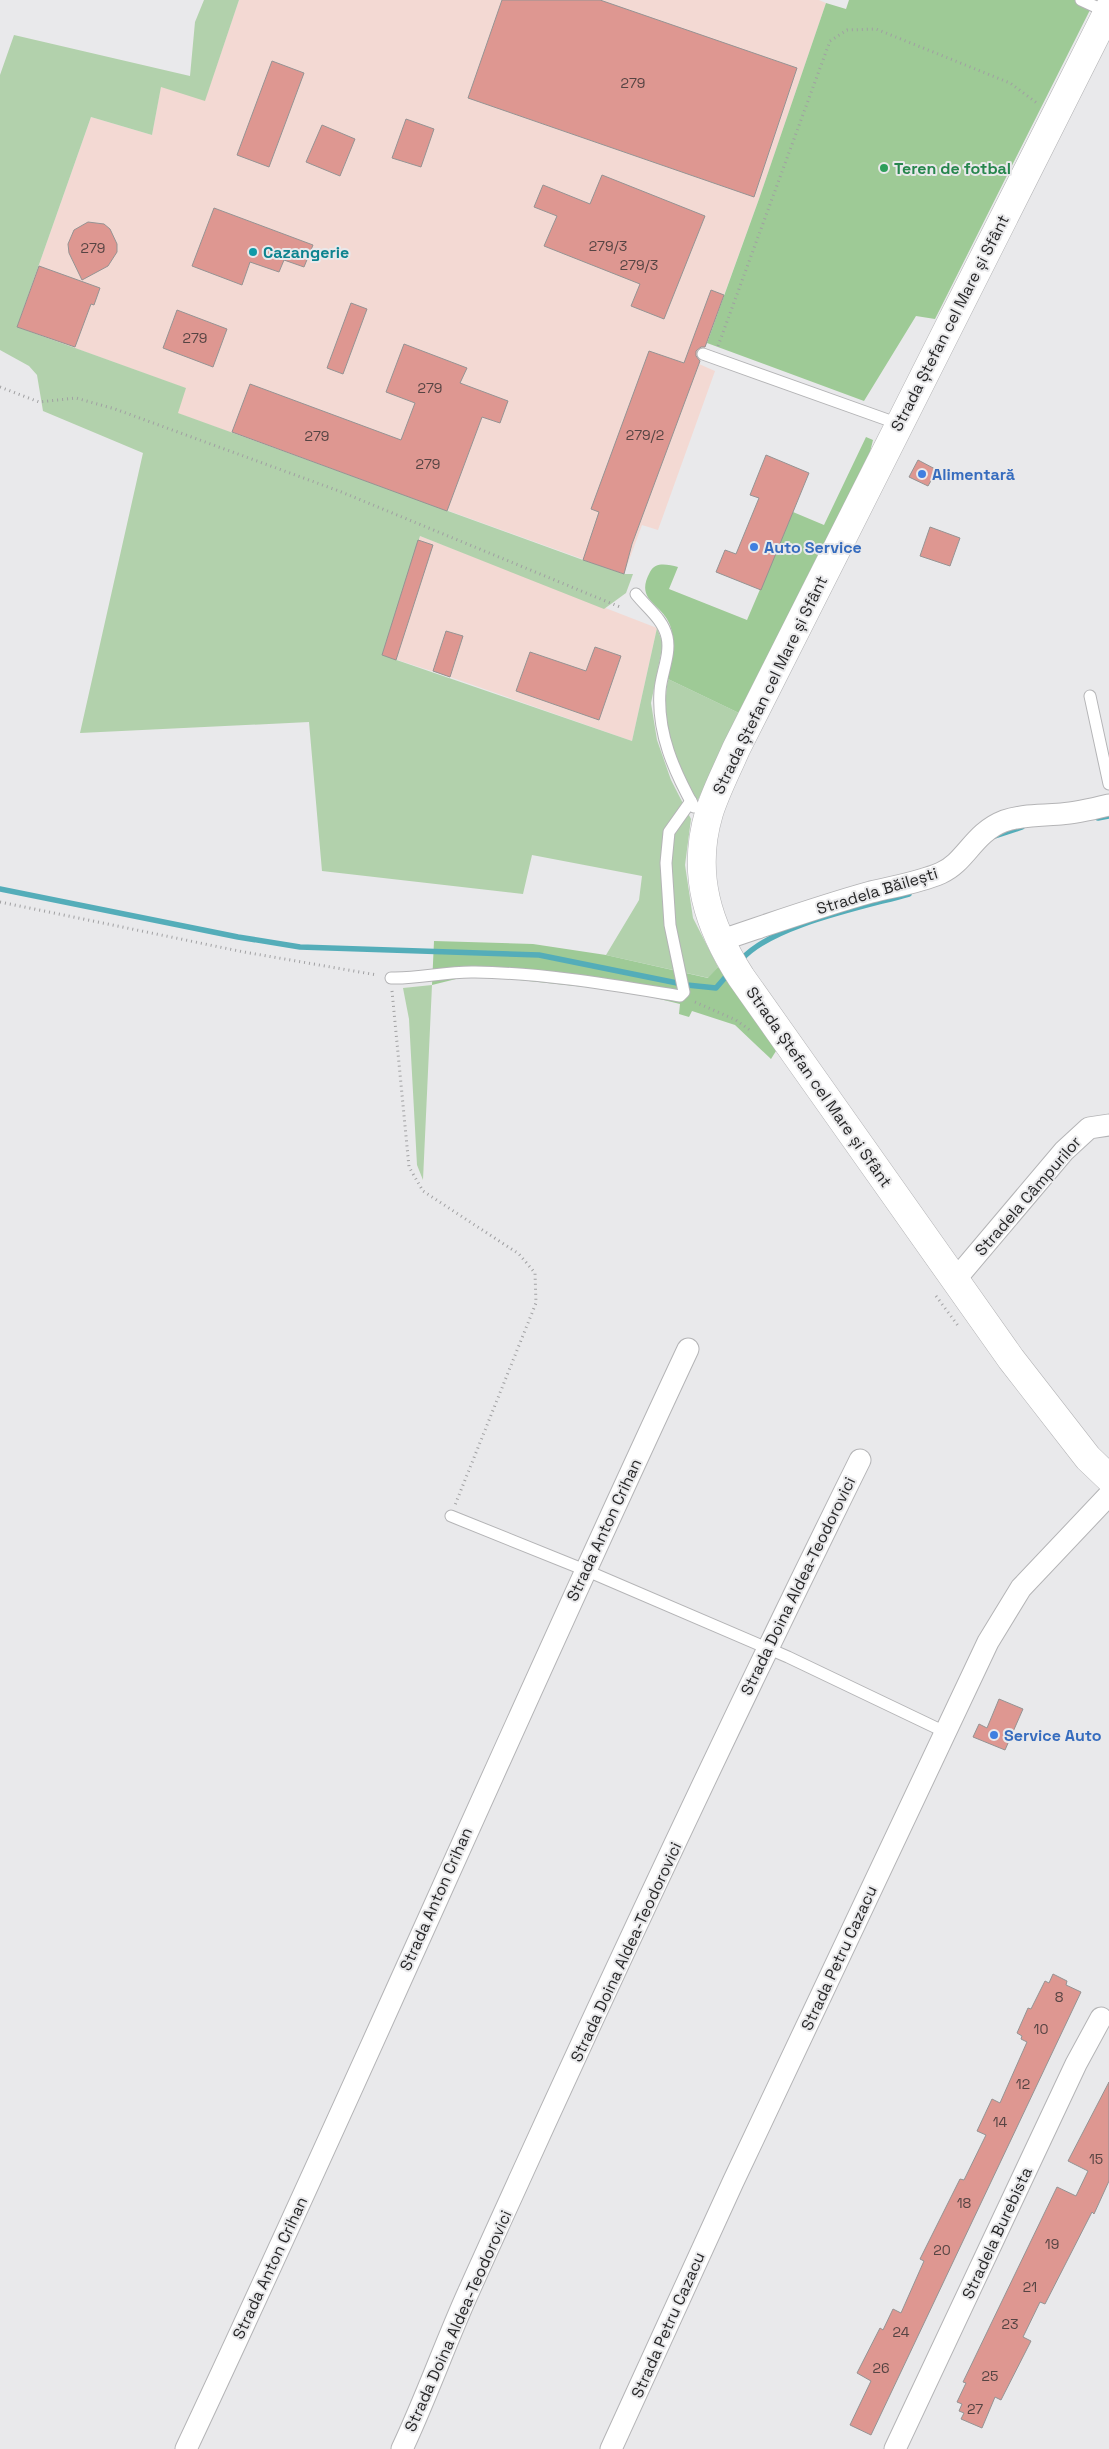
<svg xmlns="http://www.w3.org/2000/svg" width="1109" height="2449" font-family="'Space Grotesk',sans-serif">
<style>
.industrial{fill:#f3d9d3}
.green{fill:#b2d1ac}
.forest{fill:#9eca96}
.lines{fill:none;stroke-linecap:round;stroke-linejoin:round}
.stream{stroke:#54adb9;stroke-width:5.5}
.building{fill:#de9791;stroke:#959393}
.service-casing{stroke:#b4b4b6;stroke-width:13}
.minor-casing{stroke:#b4b4b6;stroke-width:23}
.secondary-casing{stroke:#b4b4b6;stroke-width:29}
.path{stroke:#a0a0a2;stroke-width:3;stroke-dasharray:1 4;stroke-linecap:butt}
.service{stroke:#fff;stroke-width:11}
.minor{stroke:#fff;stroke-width:21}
.secondary{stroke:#fff;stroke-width:28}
.leisure-dot{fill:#2e9e5b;stroke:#e9e9eb;stroke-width:2}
.culture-dot{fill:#0f9aa8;stroke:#e9e9eb;stroke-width:2}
.shop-dot{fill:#3f7fe0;stroke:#e9e9eb;stroke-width:2}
.labels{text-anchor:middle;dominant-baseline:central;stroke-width:4;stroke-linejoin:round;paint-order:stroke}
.number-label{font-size:14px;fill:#564443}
.leisure-label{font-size:16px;font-weight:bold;fill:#27864d;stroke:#e9e9eb;text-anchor:start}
.culture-label{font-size:16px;font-weight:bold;fill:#0d838f;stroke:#e9e9eb;text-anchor:start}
.street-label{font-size:16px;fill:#282829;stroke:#e9e9eb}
.shop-label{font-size:16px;font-weight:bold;fill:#366cbe;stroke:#e9e9eb;text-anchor:start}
</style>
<rect width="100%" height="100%" fill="#e9e9eb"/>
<g class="industrial">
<polygon points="239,0 819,0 826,3 759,199 699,364 715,371 658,530 642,525 624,574 177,413 185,388 17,327 91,117 152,135 161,86 205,100"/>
<polygon points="420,536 657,628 632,741 450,677 382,655"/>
</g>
<g class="green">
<polygon points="204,0 239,0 205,101 161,87 152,135 91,117 17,327 186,388 178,413 583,560 624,574 633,574 626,593 604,609 420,536 382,655 632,741 657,628 663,644 651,703 657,740 671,780 691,819 685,865 693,918 718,967 709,978 606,955 639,900 642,876 532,855 523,894 322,871 309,722 80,733 143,453 43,411 37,375 29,366 0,350 0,75 14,35 190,76 195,22"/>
<path d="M668,679L739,713L698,800L692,796C675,755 660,724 668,679Z"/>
<polygon points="432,985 423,1180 417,1165 409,1019 403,988"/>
</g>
<g class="forest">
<polygon points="849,0 1095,0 935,319 916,316 864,401 707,343 759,199 826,3 846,9"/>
<path d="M866,437L873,440L870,452L739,713L668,679C671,660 676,643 670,625C662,603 634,601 650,572C656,561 668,565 678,567L669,589L747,620L793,512L824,525Z"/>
<polygon points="434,941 533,944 606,955 708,978 718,967 741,997 776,1051 771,1059 735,1025 692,1011 689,1017 679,1014 680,1004 631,992 472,975 432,985"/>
</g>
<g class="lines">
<g class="stream">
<polyline points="1098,818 1109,816"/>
<polyline points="995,836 1022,827"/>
<polyline points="0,889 238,937 300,947 539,955 687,985 716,988 729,973"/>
<path d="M741,960C771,925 863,907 909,894"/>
</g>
</g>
<g class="building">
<polygon points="502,0 600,0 797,68 754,197 468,98"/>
<polygon points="272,61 304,73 269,167 237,155"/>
<polygon points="406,119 434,129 421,167 392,158"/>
<polygon points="322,125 355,139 340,176 306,162"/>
<polygon points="602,175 705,216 664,319 631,306 640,284 544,246 557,216 534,207 543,185 590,204"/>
<polygon points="214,208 313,245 304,267 284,260 279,272 250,262 242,285 192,266"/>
<polygon points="88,222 104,224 110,229 117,244 117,252 108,266 82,280 69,253 68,244 74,230"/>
<polygon points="39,266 100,288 94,305 91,304 75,347 17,327"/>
<polygon points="711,290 724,295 705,347 701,347 696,351 696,356 700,361 632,544 624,574 583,560 599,512 591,509 649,351 684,363"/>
<polygon points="351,303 367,309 343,374 327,368"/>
<polygon points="177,310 227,329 213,367 163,348"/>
<polygon points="404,344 467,368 460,383 508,401 500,423 482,417 447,511 232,432 250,384 401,440 415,403 386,392"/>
<polygon points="766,455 809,473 761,590 716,572 725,550 736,554 759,498 750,495"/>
<polygon points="918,460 937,470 928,486 909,477"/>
<polygon points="930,527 960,538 950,566 920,556"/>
<polygon points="418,540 433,545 396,660 382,655"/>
<polygon points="446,631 463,636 450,677 433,671"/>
<polygon points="595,647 621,656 599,720 516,691 530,652 586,671"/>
<polygon points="999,1699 1023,1709 1005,1750 973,1737 979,1724 987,1728"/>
<polygon points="1053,1974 1067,1981 1066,1985 1081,1992 871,2435 850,2425 871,2381 857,2373 880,2328 883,2330 893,2309 901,2313 924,2261 920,2259 960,2179 964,2180 986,2135 977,2131 992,2099 1000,2103 1027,2042 1021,2039 1022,2036 1017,2033 1028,2008 1031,2009 1045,1981 1049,1983"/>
<polygon points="1109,2082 1109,2181 1094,2214 1092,2212 1045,2304 1040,2302 1023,2337 1031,2341 1001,2400 995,2397 982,2428 961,2419 964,2413 959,2411 962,2404 957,2402 966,2383 963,2382 1057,2187 1076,2196 1088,2171 1068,2161"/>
</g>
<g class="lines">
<g class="service-casing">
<g id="service">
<polyline points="1081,0 1107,12"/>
<polyline points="703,354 899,424"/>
<path d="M636,594C647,608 663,619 667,637C671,654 661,674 660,691C657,733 674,771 694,807"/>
<polyline points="1090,696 1109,784"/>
<path d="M391,978C419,979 447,971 475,972C544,973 612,985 680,996L684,992L670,925L666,863L669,832L691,801"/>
<polyline points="451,1516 585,1570 788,1657 945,1732"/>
</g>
</g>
<g class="minor-casing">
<g id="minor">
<path d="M719,941C770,924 820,906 871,892C895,886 918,883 941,873C966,862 973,833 1004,821C1022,815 1042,815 1061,814C1077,813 1093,809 1109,805"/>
<polyline points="955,1280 1064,1151 1089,1128 1109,1125"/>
<path d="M186,2449C358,2084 517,1714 688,1349"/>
<path d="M402,2449C426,2398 445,2344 468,2293C594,2013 724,1735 860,1460"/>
<polyline points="611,2449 733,2182 988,1642 1021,1588 1109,1495"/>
<polyline points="895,2449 1076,2064 1101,2018"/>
</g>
</g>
<g class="secondary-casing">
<path id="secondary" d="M1109,9L736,749C727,770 716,791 709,813C691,874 708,926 741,977L1011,1359L1088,1458L1109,1478"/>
</g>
<g class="path">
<polyline points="718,346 830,41 847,30 876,29 1010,83 1038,104"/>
<polyline points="0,387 39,402 76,398 115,409 339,491 620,607"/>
<polyline points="0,902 244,952 377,975"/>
<polyline points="392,991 409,1167 423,1191 519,1254 535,1273 536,1303 455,1505"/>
<polyline points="695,1002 736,1020 751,1031"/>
<polyline points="936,1296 959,1327"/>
</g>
<use href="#service" class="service"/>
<use href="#minor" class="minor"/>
<use href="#secondary" class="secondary"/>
</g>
<circle class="leisure-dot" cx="884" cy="168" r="5"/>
<circle class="culture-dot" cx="253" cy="252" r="5"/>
<g class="shop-dot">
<circle cx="922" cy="474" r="5"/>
<circle cx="754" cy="547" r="5"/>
<circle cx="994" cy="1735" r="5"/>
</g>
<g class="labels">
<g class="number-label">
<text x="633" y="83">279</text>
<text x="608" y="246">279/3</text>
<text x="93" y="248">279</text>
<text x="639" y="265">279/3</text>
<text x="195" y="338">279</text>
<text x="430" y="388">279</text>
<text x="645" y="435">279/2</text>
<text x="317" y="436">279</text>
<text x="428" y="464">279</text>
<text x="1059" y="1997">8</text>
<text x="1041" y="2029">10</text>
<text x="1023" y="2084">12</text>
<text x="1000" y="2122">14</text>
<text x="1096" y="2159">15</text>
<text x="964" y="2203">18</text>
<text x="1052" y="2244">19</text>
<text x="942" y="2250">20</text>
<text x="1030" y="2287">21</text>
<text x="1010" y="2324">23</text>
<text x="901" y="2332">24</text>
<text x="881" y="2368">26</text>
<text x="990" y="2376">25</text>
<text x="975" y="2409">27</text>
</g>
<g class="leisure-label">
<text x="894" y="168">Teren de fotbal</text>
</g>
<g class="culture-label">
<text x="263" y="252">Cazangerie</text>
</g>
<g class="street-label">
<text transform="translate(950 323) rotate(-63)">Strada Ștefan cel Mare și Sfânt</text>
<text transform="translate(770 685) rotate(-64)">Strada Ștefan cel Mare și Sfânt</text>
<text transform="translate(877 891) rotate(-17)">Stradela Băilești</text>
<text transform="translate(819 1087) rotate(55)">Strada Ștefan cel Mare și Sfânt</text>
<text transform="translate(1028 1196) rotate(-49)">Stradela Câmpurilor</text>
<text transform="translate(604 1530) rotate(-65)">Strada Anton Crihan</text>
<text transform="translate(798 1586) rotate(-64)">Strada Doina Aldea-Teodorovici</text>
<text transform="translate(436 1899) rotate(-66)">Strada Anton Crihan</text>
<text transform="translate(626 1952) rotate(-65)">Strada Doina Aldea-Teodorovici</text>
<text transform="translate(839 1958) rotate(-65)">Strada Petru Cazacu</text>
<text transform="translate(997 2233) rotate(-65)">Stradela Burebista</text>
<text transform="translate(270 2268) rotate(-65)">Strada Anton Crihan</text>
<text transform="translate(458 2321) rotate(-66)">Strada Doina Aldea-Teodorovici</text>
<text transform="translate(668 2325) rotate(-66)">Strada Petru Cazacu</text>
</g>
<g class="shop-label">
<text x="932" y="474">Alimentară</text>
<text x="764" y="547">Auto Service</text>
<text x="1004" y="1735">Service Auto</text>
</g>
</g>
</svg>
